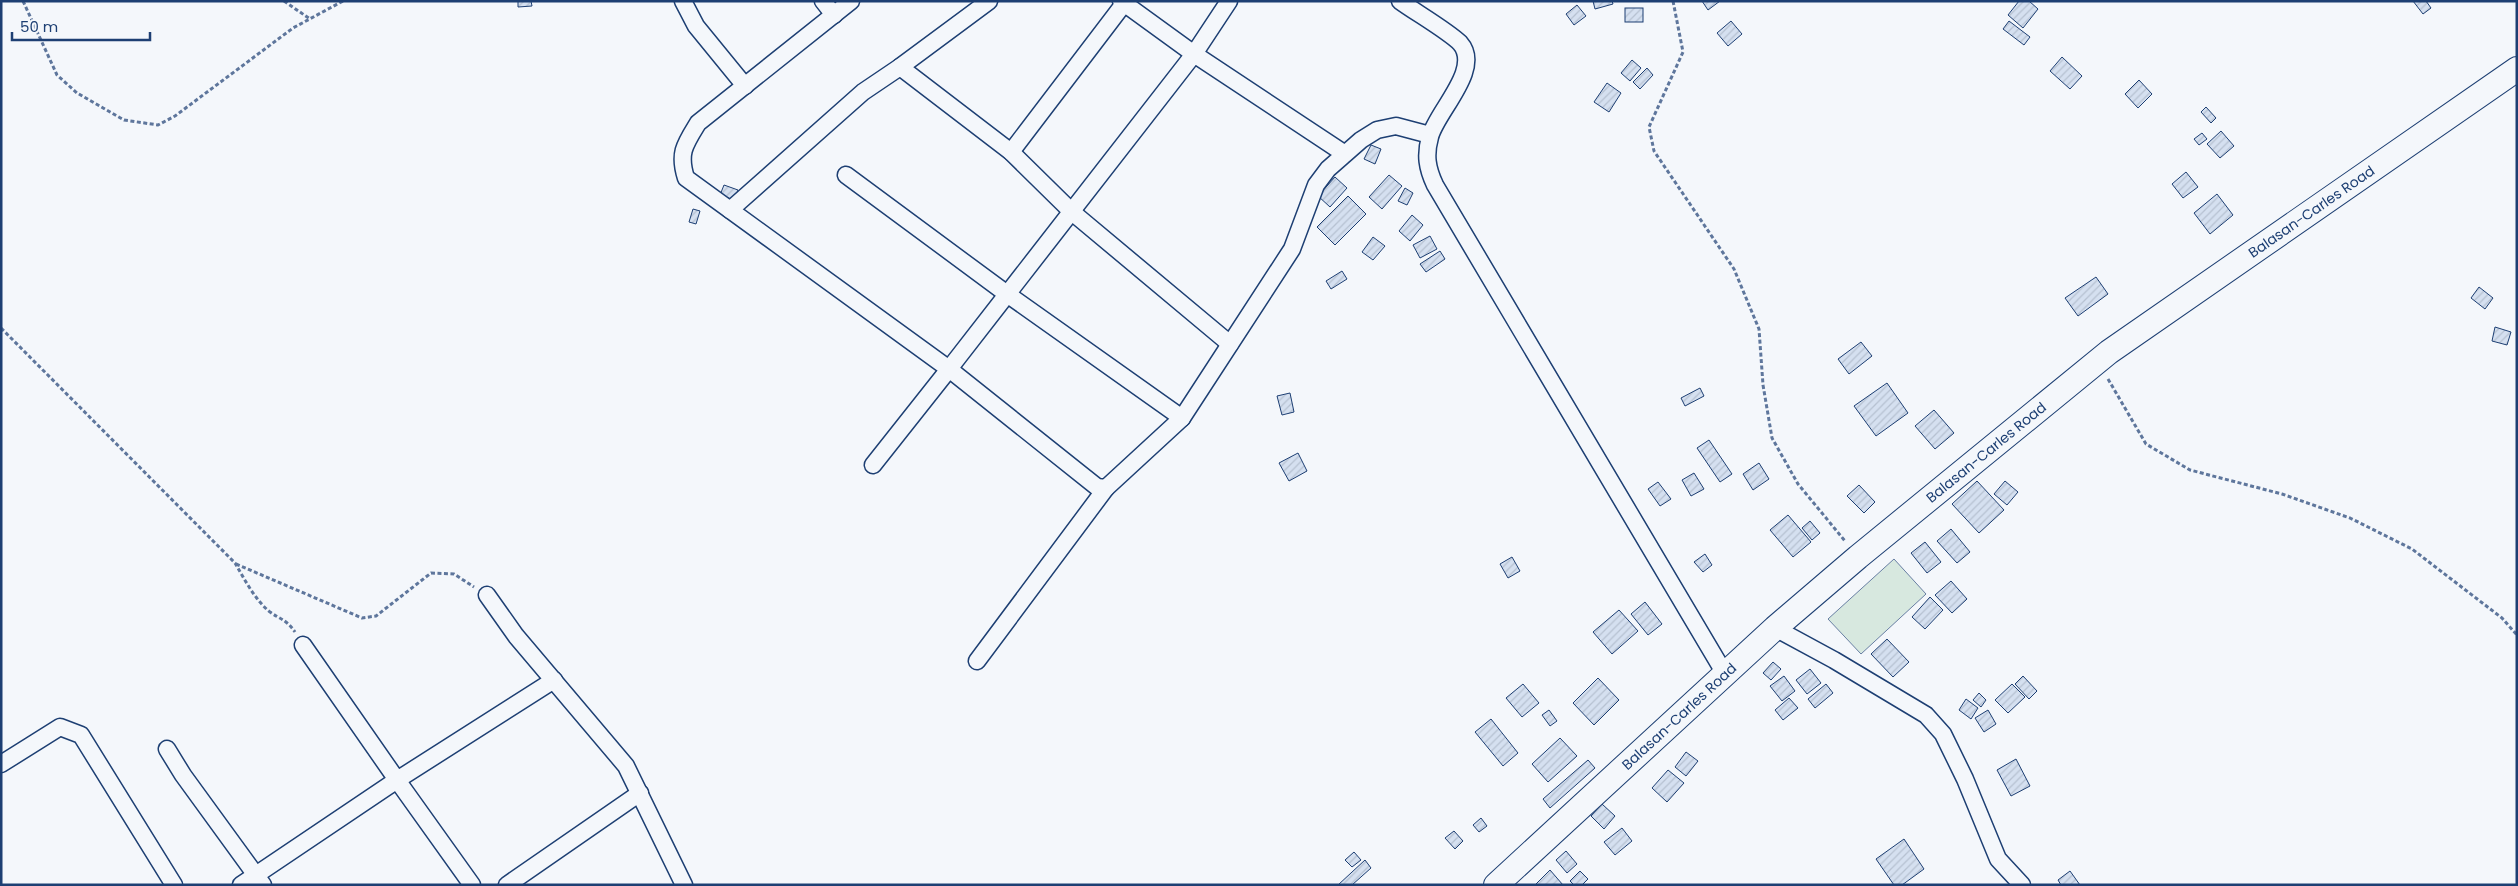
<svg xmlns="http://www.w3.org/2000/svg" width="2518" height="886" font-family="Poppins,sans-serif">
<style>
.park{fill:#d7e8df;stroke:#687fa3}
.building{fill:url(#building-hatch);stroke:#1d3f73}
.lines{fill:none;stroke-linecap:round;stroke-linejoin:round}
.minor-casing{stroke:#1d3f73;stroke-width:19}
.secondary-casing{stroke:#1d3f73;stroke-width:26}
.path{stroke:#5e769c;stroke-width:3;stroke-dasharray:4 2.5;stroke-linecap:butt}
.minor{stroke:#f4f7fb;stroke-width:16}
.secondary{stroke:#f4f7fb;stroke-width:24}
.labels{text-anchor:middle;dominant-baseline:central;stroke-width:4;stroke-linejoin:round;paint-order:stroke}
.street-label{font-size:14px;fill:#1d3f73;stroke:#f4f7fb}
</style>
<defs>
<pattern id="building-hatch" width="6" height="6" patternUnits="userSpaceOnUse" patternTransform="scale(1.25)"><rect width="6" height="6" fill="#d5e0f0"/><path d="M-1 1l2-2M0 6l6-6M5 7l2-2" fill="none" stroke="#b6c1d1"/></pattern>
</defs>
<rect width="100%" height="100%" fill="#f4f7fb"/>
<polygon class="park" points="1894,559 1926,594 1861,654 1828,619"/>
<g class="building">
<polygon points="518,1 531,1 532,6 518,7"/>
<polygon points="1593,1 1612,1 1613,4 1595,9"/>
<polygon points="1702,1 1720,1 1708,10"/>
<polygon points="2019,1 2029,1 2038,9 2023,28 2008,15"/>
<polygon points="2413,1 2426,1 2431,8 2423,14"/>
<polygon points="1577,5 1586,16 1574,25 1566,14"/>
<rect x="1625" y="8" width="18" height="14"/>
<polygon points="1731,21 1742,34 1728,46 1717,33"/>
<polygon points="2009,21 2030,37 2024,45 2003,29"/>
<polygon points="2062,57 2082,76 2070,89 2050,71"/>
<polygon points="1632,60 1641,68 1630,81 1621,73"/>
<polygon points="1647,68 1653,75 1640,89 1633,82"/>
<polygon points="2139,80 2152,94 2138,108 2125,94"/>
<polygon points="1607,83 1621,93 1609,112 1594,102"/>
<polygon points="2206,107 2216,118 2211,123 2201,112"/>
<polygon points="2221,131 2234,146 2220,158 2207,144"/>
<polygon points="2202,133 2207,139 2199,145 2194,139"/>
<polygon points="1371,145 1381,149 1375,164 1364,159"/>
<polygon points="2186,172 2198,187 2183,198 2172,184"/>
<polygon points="1389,175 1402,186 1382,209 1369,197"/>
<polygon points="1335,177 1347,188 1330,207 1318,196"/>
<polygon points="724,185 738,190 734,200 720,195"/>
<polygon points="1405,188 1413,193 1407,205 1398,201"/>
<polygon points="2217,194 2233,215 2210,234 2194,213"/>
<polygon points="1348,196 1366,214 1335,245 1317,227"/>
<polygon points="693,209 700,211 696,224 689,222"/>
<polygon points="1412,215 1423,225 1410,241 1399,231"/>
<polygon points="1430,236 1437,249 1420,258 1413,245"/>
<polygon points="1373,237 1385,246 1373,260 1362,252"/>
<polygon points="1440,251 1445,259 1426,272 1420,264"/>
<polygon points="1342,271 1347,279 1331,289 1326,281"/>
<polygon points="2096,277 2108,294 2078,316 2065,298"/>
<polygon points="2479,287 2493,298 2485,309 2471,298"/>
<polygon points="2495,327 2511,332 2507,345 2492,341"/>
<polygon points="1861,342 1872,356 1849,374 1838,359"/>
<polygon points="1887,383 1908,413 1876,436 1854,406"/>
<polygon points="1700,388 1704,396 1685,406 1681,398"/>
<polygon points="1290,393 1294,412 1282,415 1277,396"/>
<polygon points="1934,410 1954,433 1935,449 1915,426"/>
<polygon points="1709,440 1732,474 1720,482 1697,448"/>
<polygon points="1298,453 1307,471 1289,481 1279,463"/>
<polygon points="1759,463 1769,479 1753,490 1743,474"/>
<polygon points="1694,473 1704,489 1691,496 1682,480"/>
<polygon points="1977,481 2004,510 1979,533 1952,504"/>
<polygon points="2005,481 2018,492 2007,505 1994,494"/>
<polygon points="1658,482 1671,499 1660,506 1648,489"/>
<polygon points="1859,485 1875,502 1864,513 1847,496"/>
<polygon points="1788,515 1811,542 1793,557 1770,530"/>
<polygon points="1810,521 1820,533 1812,540 1802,528"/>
<polygon points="1951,529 1970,552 1957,563 1937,541"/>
<polygon points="1925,542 1941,562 1927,573 1911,553"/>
<polygon points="1705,554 1712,565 1703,572 1694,562"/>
<polygon points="1512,557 1520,571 1508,578 1500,564"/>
<polygon points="1951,581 1967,599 1952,613 1935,595"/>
<polygon points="1930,597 1943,610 1925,629 1912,617"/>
<polygon points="1645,602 1662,624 1648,635 1631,614"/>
<polygon points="1619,610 1638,631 1612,654 1593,632"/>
<polygon points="1887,639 1909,662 1893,677 1871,654"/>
<polygon points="1773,662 1781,669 1771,680 1763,673"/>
<polygon points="1810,669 1821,683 1807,694 1796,680"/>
<polygon points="1784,676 1795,691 1782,701 1770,686"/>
<polygon points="2023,676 2037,691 2029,699 2015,684"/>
<polygon points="1598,678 1619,700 1594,725 1573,703"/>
<polygon points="1523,684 1539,703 1522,717 1506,698"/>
<polygon points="1826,684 1833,693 1815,708 1808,699"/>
<polygon points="2012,684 2025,697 2008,713 1995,700"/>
<polygon points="1979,693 1986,700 1981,707 1973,700"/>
<polygon points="1789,698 1798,708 1783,720 1775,710"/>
<polygon points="1966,699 1978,708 1971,719 1959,710"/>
<polygon points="1549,710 1557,721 1550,726 1542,715"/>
<polygon points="1988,710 1996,724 1984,732 1975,718"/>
<polygon points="1491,719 1518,753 1503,766 1475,732"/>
<polygon points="1560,738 1577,756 1548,782 1532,764"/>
<polygon points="1686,752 1698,761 1686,776 1675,767"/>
<polygon points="2016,759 2030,786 2011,796 1997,770"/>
<polygon points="1588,760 1595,768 1550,808 1543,799"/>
<polygon points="1668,770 1684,783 1667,802 1652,788"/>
<polygon points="1602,804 1615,816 1604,829 1591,816"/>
<polygon points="1481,818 1487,826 1479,832 1473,825"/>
<polygon points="1622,828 1632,841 1615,855 1604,842"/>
<polygon points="1454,831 1463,841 1455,849 1445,838"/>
<polygon points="1904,839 1924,869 1902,885 1894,885 1876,859"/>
<polygon points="1566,851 1577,864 1567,873 1556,860"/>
<polygon points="1354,852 1361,860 1352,867 1345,860"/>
<polygon points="1365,860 1371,868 1352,885 1338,885"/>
<polygon points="1550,870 1563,885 1535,885"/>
<polygon points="1580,871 1588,879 1582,885 1574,885 1570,881"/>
<polygon points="2070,871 2080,885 2061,885 2058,880"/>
</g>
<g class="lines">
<g class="minor-casing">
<g id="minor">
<polyline points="683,1 696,26 745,86"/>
<polyline points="823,1 834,15"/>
<path d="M851,1L698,123C685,144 678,153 686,178L949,369L873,465"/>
<polyline points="1121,1 1194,54 1229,1"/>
<path d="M1400,1C1415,12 1448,31 1460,43C1483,69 1436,112 1430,137C1425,155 1427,168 1435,185L1725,674"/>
<polyline points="900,67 989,1"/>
<polyline points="1011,152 1126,1"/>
<polyline points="1345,154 1194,54 949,369 1097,487 1106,488 1182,418 1292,249 1316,185 1328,169 1361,140 1377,130 1396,126 1430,135"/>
<polyline points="846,175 1007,294 1182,418"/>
<polyline points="730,210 863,92 900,67 1011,152 1072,212 1230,344"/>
<polyline points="487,595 516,636 626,766 684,885"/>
<polyline points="1775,628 1834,660 1926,715 1943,734 1965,779 1998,859 2022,885"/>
<polyline points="303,645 397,780 554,680"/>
<polyline points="977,661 1106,488"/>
<polyline points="167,749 183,775 263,885"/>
<polyline points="1,764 60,727 81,735 174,885"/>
<polyline points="241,885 397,780 472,885"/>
<polyline points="507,885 640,793"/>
</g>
</g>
<g class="secondary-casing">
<g id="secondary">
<path id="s1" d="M1496,885L1775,628L1858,557L2109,352L2517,69"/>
</g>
</g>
<g class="path">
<polyline points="23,1 57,75 77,93 124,120 158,125 175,116 293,28 343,1"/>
<polyline points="284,1 310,19"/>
<polyline points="1673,1 1683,52 1649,127 1654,151 1734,269 1759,329 1763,385 1772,438 1798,484 1845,541"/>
<path d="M1,328L235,563C245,580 255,600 270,612C281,620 286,619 295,632"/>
<polyline points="2108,379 2146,444 2190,470 2282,494 2350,518 2412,549 2502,618 2517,635"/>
<polyline points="236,564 362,618 376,616 431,573 454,574 474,587"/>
</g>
<use href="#minor" class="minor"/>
<use href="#secondary" class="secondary"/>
</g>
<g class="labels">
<g class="street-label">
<text stroke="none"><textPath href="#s1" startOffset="1059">Balasan-Carles Road</textPath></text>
<text stroke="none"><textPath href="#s1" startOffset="654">Balasan-Carles Road</textPath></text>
<text stroke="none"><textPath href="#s1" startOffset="249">Balasan-Carles Road</textPath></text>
</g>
</g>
<rect width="2518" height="886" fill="none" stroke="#1d3f73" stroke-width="5"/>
<path d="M12 32v8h138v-8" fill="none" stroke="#1d3f73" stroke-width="2.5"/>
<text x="20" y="32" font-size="15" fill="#1d3f73" stroke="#f4f7fb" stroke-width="4" paint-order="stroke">50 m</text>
</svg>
